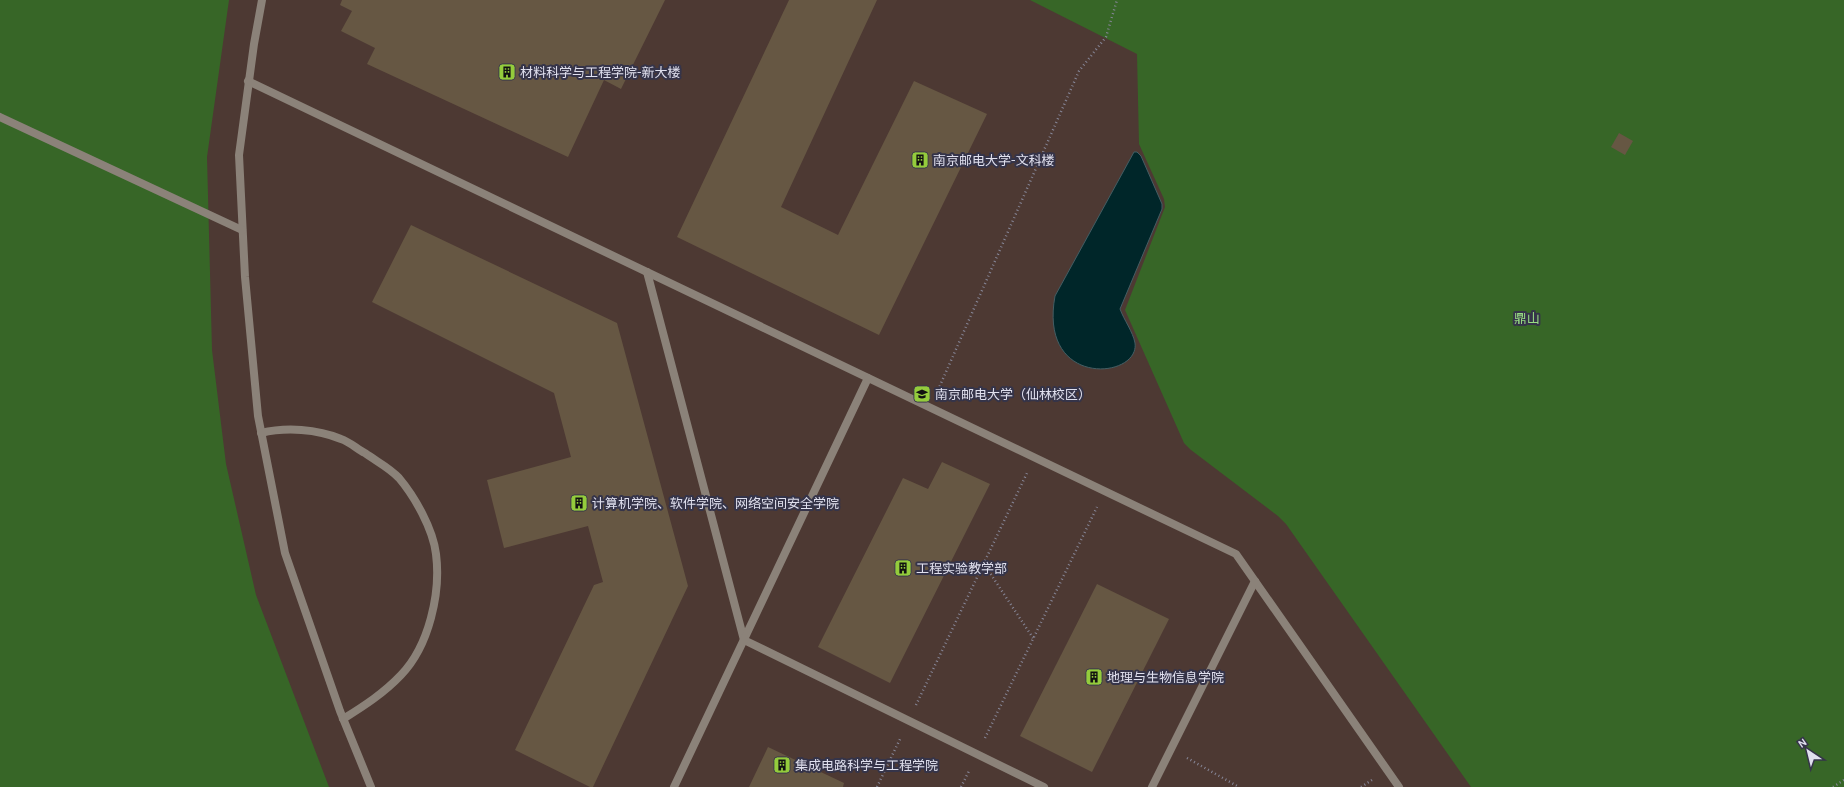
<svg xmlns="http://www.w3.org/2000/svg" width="1844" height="787" font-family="Karla,'Noto Sans SC',sans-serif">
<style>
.education{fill:#4d3933}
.green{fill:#376627}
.water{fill:#002629;stroke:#435e64}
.building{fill:#665743}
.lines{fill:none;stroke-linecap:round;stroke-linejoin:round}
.path{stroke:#868697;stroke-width:2.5;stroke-dasharray:1 3;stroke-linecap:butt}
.service{stroke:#8b8279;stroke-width:8}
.labels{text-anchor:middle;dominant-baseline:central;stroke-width:4;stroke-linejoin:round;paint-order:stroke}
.poi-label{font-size:13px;fill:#e0e0ee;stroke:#353449;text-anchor:start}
.park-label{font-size:13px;fill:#98dd83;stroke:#353449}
</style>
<rect width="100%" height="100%" fill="#353449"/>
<rect class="education" x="0" y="0" width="1844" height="787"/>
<g class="green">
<polygon points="0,0 229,0 207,157 212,350 226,464 256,595 329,787 0,787"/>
<polygon points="1030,0 1844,0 1844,787 1471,787 1286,524 1278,516 1191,450 1184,443 1125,310 1165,207 1164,199 1139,144 1137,54"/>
</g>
<path class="water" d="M1134,152H1137L1141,156L1162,204V209L1120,309C1124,320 1133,332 1135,343C1140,379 1038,389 1055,296Z"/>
<g class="building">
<polygon points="342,0 665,0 621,89 604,80 568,157 367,64 375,48 341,31 352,11 340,5"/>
<polygon points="789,0 877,0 781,207 838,235 914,81 987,114 879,335 677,237"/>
<polygon points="1619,133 1633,141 1625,155 1611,147"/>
<polygon points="411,225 617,323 688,586 593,787 590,787 515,750 594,585 603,582 588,526 504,548 487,480 571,457 554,393 372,302"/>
<polygon points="942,462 990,484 890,683 818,647 903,478 928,489"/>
<polygon points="1097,584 1169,619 1092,772 1020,736"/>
<polygon points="768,747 844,783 843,787 749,787"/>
</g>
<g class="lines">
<g class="path">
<polyline points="938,390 1079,71 1106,37 1117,0"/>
<polyline points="984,564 1033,638"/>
<polyline points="916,705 1027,473"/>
<polyline points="985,738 1097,507"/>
<polyline points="1187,758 1239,787"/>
<polyline points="877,787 901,737"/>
<polyline points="961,787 969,771"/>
<polyline points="1361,787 1372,780"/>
<polyline points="1833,787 1844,780"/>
</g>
<g class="service">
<polyline points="262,0 254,44 239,155 245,277 258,416 285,553 340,711 371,787"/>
<polyline points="248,81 1236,554 1399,787"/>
<polyline points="0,117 242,230"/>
<polyline points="647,272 744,640 1044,787"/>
<path d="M261,433C286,427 317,429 341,439C350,442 357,449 365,453C376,461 390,468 399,478C415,497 433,529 436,554C441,593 429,646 401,675C384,693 364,706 343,719"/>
<polyline points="674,787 868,378"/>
<polyline points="1152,787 1255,581"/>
</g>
</g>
<defs>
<g id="building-square" transform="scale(0.9)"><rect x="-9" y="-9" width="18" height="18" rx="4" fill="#94cc3c" stroke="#353449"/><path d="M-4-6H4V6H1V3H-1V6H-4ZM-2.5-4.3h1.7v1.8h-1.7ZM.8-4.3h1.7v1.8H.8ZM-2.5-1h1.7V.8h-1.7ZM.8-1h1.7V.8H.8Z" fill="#111"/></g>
<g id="university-square" transform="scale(0.9)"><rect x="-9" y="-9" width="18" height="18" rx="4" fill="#94cc3c" stroke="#353449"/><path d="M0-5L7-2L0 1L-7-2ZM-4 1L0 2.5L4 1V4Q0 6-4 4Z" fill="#111"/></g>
</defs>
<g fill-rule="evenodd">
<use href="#building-square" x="507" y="72"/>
<use href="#building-square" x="920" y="160"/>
<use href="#university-square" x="922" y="394"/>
<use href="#building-square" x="579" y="503"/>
<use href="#building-square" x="903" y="568"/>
<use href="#building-square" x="1094" y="677"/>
<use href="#building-square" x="782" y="765"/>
</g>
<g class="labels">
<g class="poi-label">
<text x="520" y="72">材料科学与工程学院-新大楼</text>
<text x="933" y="160">南京邮电大学-文科楼</text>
<text x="935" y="394">南京邮电大学（仙林校区）</text>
<text x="592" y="503">计算机学院、软件学院、网络空间安全学院</text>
<text x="916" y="568">工程实验教学部</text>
<text x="1107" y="677">地理与生物信息学院</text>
<text x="795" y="765">集成电路科学与工程学院</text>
</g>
<g class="park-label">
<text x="1527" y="318">鼎山</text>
</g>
</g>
<g transform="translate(1808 751) rotate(325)" stroke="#353449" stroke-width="3" paint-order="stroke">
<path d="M0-3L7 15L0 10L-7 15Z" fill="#e0e0ee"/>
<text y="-6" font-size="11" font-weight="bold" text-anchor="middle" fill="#e0e0ee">N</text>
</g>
</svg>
